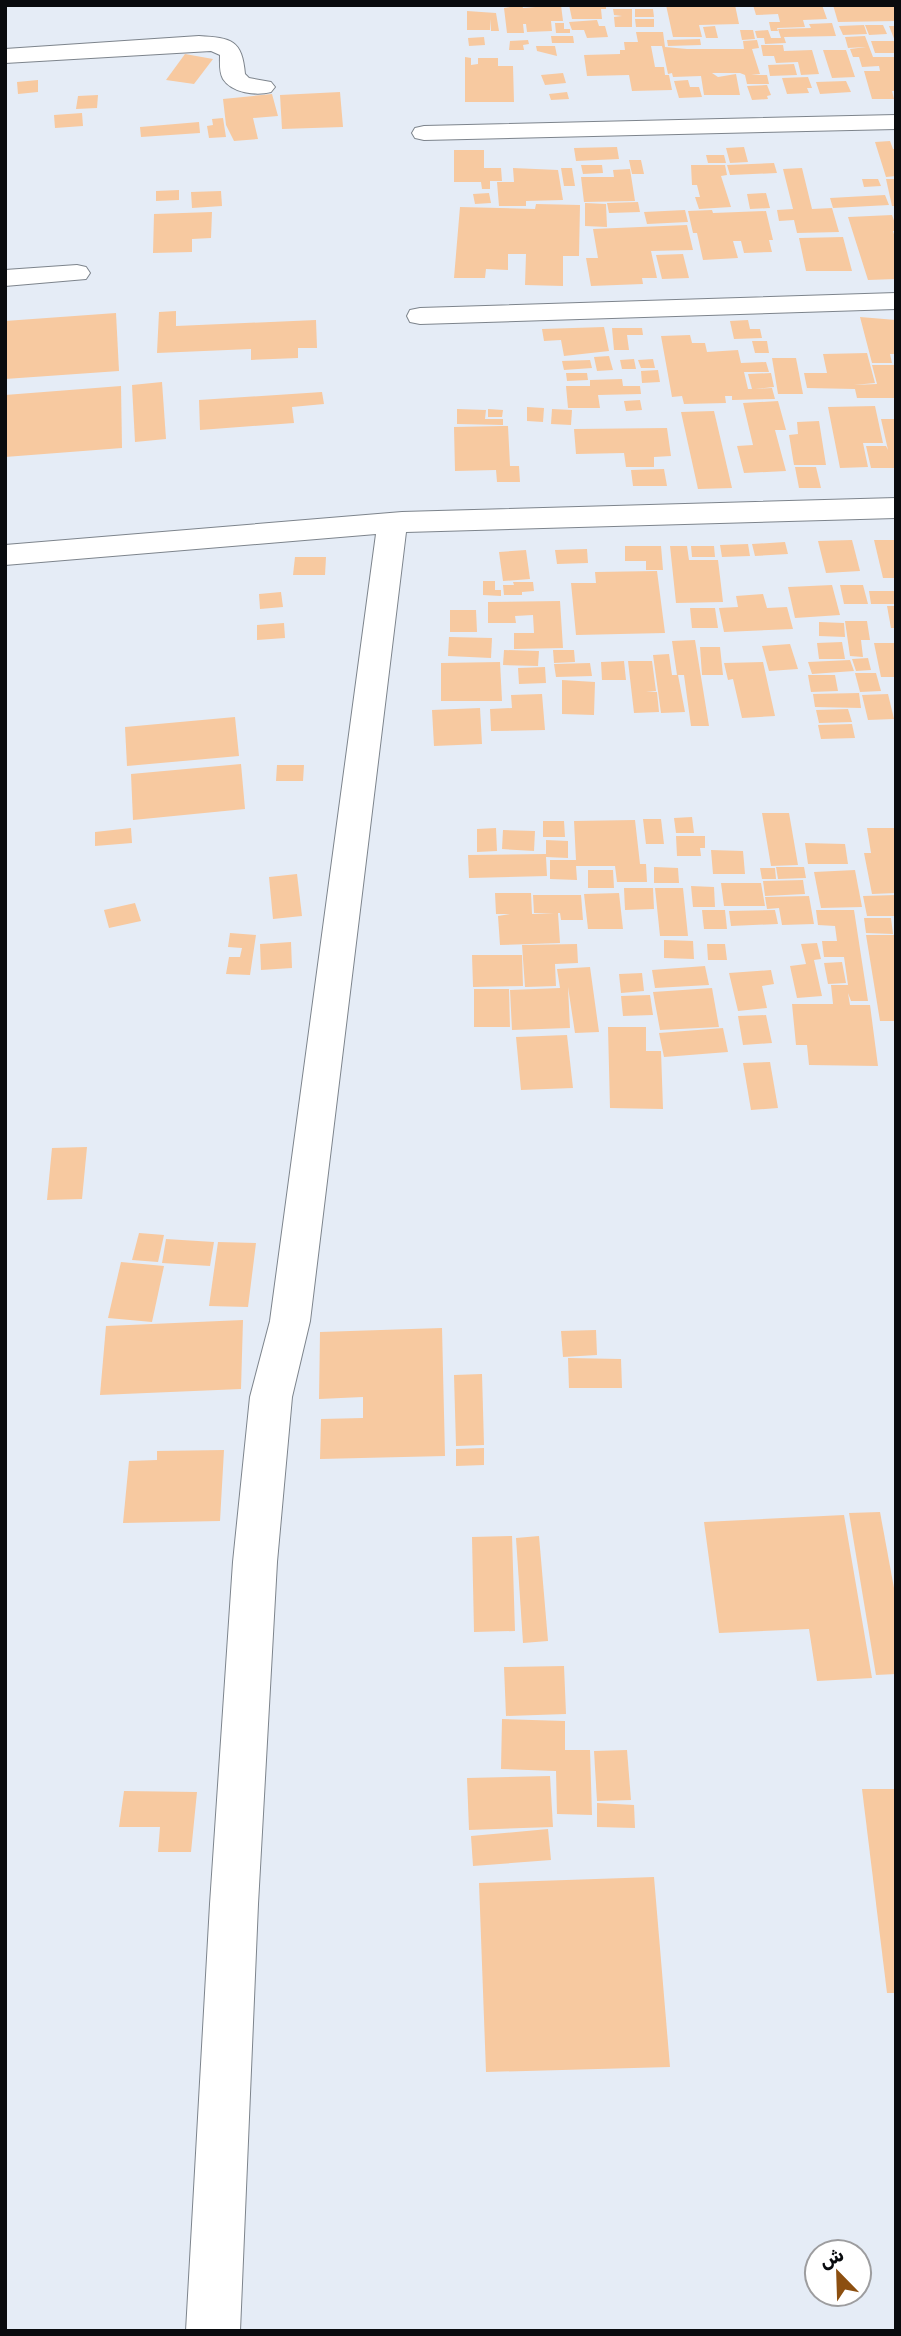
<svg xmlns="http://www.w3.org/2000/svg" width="901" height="2336" font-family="Rubik,'Noto Naskh Arabic',sans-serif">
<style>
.building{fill:#f7c9a0}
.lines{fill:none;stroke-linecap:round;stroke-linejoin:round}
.minor-casing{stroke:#7d848c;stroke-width:2}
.minor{fill:#fff;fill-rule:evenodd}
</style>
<rect width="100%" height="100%" fill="#e5ecf6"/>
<g class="building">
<polygon points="522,5 523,8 561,5 563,21 551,21 552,31 527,32 526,24 523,24 524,33 507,33 504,8"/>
<polygon points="569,5 606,5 606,9 601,9 602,19 572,19"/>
<polygon points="666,5 735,5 739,24 699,25 702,37 673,37"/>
<polygon points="753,5 822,5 827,19 803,20 805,27 777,28 778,31 771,31 769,22 780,22 778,14 756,15"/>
<polygon points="833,5 896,5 896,21 838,22"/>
<polygon points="613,9 632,9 632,27 615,27 614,17 622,16 614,15"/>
<polygon points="635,9 653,9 654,17 635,17"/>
<polygon points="467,11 496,13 499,31 491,31 491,19 490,30 467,30"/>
<polygon points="635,19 654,19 654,27 636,27"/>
<polygon points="597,20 599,26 605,26 608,37 587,38 584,30 572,30 569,22"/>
<polygon points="555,23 564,23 564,29 570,29 570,33 556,33"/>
<polygon points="832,23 836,36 784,37 786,43 765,44 764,38 757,38 755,31 768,30 771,38 781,38 778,29 811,28 809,24"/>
<polygon points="864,25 867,34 843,35 839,26"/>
<polygon points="865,25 883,25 887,34 869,35"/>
<polygon points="715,26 718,38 706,38 703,27"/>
<polygon points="889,26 896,26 896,53 875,53 871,41 895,41"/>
<polygon points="740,30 753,30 755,39 742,40"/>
<polygon points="636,32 663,32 665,47 687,49 744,49 743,41 757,40 759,48 752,49 760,74 751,75 767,75 769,84 747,84 745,75 740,73 712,73 718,77 736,74 740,95 704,95 701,76 673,77 672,73 668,74 662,46 651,46 655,67 664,67 665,75 669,75 672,90 632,91 629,75 587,76 584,55 620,54 620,50 625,50 624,42 638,42"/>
<polygon points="551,36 573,36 574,43 552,43"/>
<polygon points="865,36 873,57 895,57 896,91 892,91 894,99 872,99 864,71 880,71 879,66 862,67 859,57 853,57 850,49 866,47 848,48 845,37"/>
<polygon points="484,37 485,45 469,46 468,38"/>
<polygon points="700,39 701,45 668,46 667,40"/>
<polygon points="528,40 529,44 523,45 524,50 509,50 510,41"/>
<polygon points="761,45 783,45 784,51 812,50 819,74 801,75 798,62 776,63 774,56 763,56"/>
<polygon points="536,46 555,46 557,56 537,51"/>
<polygon points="823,50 846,50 855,77 832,78"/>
<polygon points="185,54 213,59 194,84 166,80"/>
<polygon points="465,57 471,58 471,65 478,64 478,58 498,58 498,66 513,66 514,102 465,102"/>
<polygon points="794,64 797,75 770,76 768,65"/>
<polygon points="563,73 566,83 545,85 541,75"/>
<polygon points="808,77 812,88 807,88 809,93 787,94 782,78"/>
<polygon points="38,80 38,92 18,94 17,82"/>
<polygon points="688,80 690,87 699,87 702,97 679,98 674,81"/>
<polygon points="846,81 851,92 820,94 816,82"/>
<polygon points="767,85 771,95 767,96 768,99 752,100 747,86"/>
<polygon points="340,92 343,127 282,129 280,95"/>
<polygon points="567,92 569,99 551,100 549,94"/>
<polygon points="272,94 278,116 253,118 258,139 234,141 226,125 223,99"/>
<polygon points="98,95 97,108 76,109 78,96"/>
<polygon points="82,113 83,126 55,128 54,115"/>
<polygon points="223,118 226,137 209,138 207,126 213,125 212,119"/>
<polygon points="199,122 200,133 141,137 140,127"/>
<polygon points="890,141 893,149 896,149 896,176 886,177 875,142"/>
<polygon points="617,147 619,159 576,161 574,148"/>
<polygon points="744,147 748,162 730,163 726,148"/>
<polygon points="454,150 484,150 484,168 501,168 502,181 490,181 490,189 482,189 481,182 454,182"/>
<polygon points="706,155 724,155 726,163 708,163"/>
<polygon points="629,160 641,160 644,174 632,174"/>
<polygon points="774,163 777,173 730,175 727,165"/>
<polygon points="581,165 602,165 603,173 583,174"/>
<polygon points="691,165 725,165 727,175 721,176 731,207 699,209 695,197 700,197 697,185 692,185"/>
<polygon points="513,168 558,170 563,200 526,201 526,206 499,206 497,182 514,182"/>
<polygon points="561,168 572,168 575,186 564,186"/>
<polygon points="802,168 812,209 832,208 839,232 797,233 794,220 779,221 777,210 793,209 783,169"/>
<polygon points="630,169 635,201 584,202 581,177 614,177 613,170"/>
<polygon points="862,179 878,179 881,186 864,187"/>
<polygon points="886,179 896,179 896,206 892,206"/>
<polygon points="179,190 179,200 156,201 156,191"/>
<polygon points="221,191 222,206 192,208 191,192"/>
<polygon points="489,193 491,203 475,204 473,194"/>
<polygon points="766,193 770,208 750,209 747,194"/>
<polygon points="885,195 889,205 833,208 830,198"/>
<polygon points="638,202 640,212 609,213 607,203"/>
<polygon points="585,203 606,204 607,227 585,226"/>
<polygon points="536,204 580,205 579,256 563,256 563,286 525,285 526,254 508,254 508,270 486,269 485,278 454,278 460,207 535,209"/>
<polygon points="685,210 688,222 647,224 644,212"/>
<polygon points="712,210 713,213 766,211 773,240 769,240 772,252 744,253 741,241 733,241 738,258 703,260 697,233 693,233 688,211"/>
<polygon points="212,212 211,238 192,239 192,252 153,253 154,214"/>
<polygon points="892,215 896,226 896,231 893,231 896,241 896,279 868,280 848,217"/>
<polygon points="687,225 693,250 651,251 657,278 642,278 643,284 591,286 586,258 598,258 593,229"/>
<polygon points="843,237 852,271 806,271 799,238"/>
<polygon points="683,254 689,278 662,279 656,255"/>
<polygon points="176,311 176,326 316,320 317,348 298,348 298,358 251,360 251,349 157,353 159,312"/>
<polygon points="116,313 119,371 5,379 5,321"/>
<polygon points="860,317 896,320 896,358 894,354 890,354 892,363 872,363"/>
<polygon points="748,320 750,329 760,329 762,338 734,339 730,321"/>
<polygon points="604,327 609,351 564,356 561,340 544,341 542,329"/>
<polygon points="612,328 642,328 643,335 627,335 629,350 614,350"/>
<polygon points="690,335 692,343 705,343 707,352 738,350 741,363 766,362 769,372 744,372 748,389 752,389 748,374 771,373 774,387 755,389 772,388 775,399 732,400 732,396 725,396 726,403 684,404 682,396 672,397 661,336"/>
<polygon points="752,341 767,341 769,353 755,353"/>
<polygon points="867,353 875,383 854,385 877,384 872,365 896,365 896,398 857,398 855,389 807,388 804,373 827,373 823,354"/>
<polygon points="609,356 613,370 597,371 594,357"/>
<polygon points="772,358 796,358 803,394 778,394"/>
<polygon points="634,359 636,369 622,369 620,360"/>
<polygon points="653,359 655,368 641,368 638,360"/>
<polygon points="590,360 592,368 564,370 562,361"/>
<polygon points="658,370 660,382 642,383 641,371"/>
<polygon points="566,373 587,373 588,380 567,381"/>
<polygon points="622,379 623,386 640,386 641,394 598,395 600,408 568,408 566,386 590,386 590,380"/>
<polygon points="162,382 166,439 135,442 132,385"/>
<polygon points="121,386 122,448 5,457 5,395"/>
<polygon points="322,392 324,404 292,407 294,423 200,430 199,400"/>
<polygon points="640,400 642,410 626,411 624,401"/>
<polygon points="778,401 786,430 775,430 786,471 744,473 737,446 753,445 743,403"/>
<polygon points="875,406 883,443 863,443 868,467 840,468 828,407"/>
<polygon points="527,407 544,408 543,422 527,421"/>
<polygon points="457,409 486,410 485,419 503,419 503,425 457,424"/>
<polygon points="488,409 503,410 502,417 488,417"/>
<polygon points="552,409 572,410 571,425 551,424"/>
<polygon points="714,411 732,488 698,489 681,412"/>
<polygon points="881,419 896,419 896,468 871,468 866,446 886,446 888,450"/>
<polygon points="819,421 826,465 794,465 789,435 798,434 797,422"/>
<polygon points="503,426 508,426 510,466 519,466 520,482 497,482 496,470 455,471 454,427"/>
<polygon points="667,428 671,456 654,457 654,467 626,467 624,453 576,454 574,429"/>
<polygon points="795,467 816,467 821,488 799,488"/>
<polygon points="664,469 667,486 633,486 631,470"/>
<polygon points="852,540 860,571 826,573 818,541"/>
<polygon points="874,540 896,540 896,578 883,578"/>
<polygon points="785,542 788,554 755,556 752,544"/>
<polygon points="748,544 750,556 722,557 720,545"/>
<polygon points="625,546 661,546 663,570 646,570 646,561 625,561"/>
<polygon points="670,546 687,546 689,560 718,560 723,602 676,603"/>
<polygon points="691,546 714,546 715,557 692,557"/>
<polygon points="587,549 588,563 557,564 555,550"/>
<polygon points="526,550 530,579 503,581 499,552"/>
<polygon points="295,557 326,557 325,575 293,575"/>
<polygon points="657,571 665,633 576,635 571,583 596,583 595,572"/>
<polygon points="483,581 495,581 495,590 501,590 501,596 483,595"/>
<polygon points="513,582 533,582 534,591 522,592 522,595 504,595 503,585 514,585"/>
<polygon points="832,585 840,615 795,618 788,587"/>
<polygon points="840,585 863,585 868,604 844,604"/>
<polygon points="869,591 896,591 896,604 871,604"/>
<polygon points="281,592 283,607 260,609 259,594"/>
<polygon points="763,594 767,608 787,607 793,629 724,632 719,608 738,607 736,596"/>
<polygon points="560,601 563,648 514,649 514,633 534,633 533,615 515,616 516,623 488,623 488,602"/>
<polygon points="887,606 896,606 896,628 891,628"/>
<polygon points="690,608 715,608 718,628 692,628"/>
<polygon points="450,610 476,610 477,632 450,632"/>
<polygon points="845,621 867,621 870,640 861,640 863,657 850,656"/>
<polygon points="819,622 844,623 845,637 819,636"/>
<polygon points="284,623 285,638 257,640 257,625"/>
<polygon points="449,637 492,638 491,658 448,656"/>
<polygon points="695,640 709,726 691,726 684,675 677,675 672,641"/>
<polygon points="842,642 845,659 819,659 817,643"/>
<polygon points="874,643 896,643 896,677 881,677"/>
<polygon points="790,644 798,669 769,671 762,646"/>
<polygon points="700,647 720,647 723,675 702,675"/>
<polygon points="504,650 539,651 538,666 503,665"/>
<polygon points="553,650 574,650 575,662 554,663"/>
<polygon points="669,654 672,675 678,675 685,712 661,713 653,655"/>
<polygon points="868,658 871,670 856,671 852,659"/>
<polygon points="850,660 854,671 812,674 808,662"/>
<polygon points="624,661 626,680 602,680 601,662"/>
<polygon points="628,661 652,661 656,691 646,692 657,692 659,712 634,713"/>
<polygon points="500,662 502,701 441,701 441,663"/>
<polygon points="763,662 775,716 742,718 733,679 728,680 724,663"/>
<polygon points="590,663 592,676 556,677 554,664"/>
<polygon points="545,667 546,683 519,684 518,668"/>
<polygon points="855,673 876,673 881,691 860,692"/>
<polygon points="808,675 835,675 838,691 811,692"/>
<polygon points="562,680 595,682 594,715 562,714"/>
<polygon points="859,693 861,708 815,707 813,694"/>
<polygon points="542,694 545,730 491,731 490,709 512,708 511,695"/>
<polygon points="888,694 894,719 868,720 862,695"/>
<polygon points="480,708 482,744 434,746 432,710"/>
<polygon points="848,709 852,722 819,723 816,710"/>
<polygon points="235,717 239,756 127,766 125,727"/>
<polygon points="852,724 855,738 821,739 818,725"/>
<polygon points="241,764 245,809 133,820 131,774"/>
<polygon points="277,765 304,765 303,781 276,781"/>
<polygon points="762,813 789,813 798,865 771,866"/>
<polygon points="692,817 694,833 676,833 674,818"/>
<polygon points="643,819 661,819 664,844 646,844"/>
<polygon points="635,820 640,864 646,864 647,882 617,882 615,866 576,866 577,880 550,879 550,860 576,860 574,821"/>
<polygon points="543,821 564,821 565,837 543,837"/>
<polygon points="131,828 132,843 95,846 95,832"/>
<polygon points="496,828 497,851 477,852 477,829"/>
<polygon points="867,828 896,828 896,893 872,894 864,853 871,853"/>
<polygon points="503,830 535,831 534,851 502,849"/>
<polygon points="676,836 705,836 705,848 700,848 701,856 677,856"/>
<polygon points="546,840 568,841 568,858 546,857 547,876 469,878 468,855 546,854"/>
<polygon points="805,843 845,844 848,864 808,864"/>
<polygon points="711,850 743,851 745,874 713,874"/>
<polygon points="654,867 678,868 679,883 654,883"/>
<polygon points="776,867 804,867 806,878 778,879"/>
<polygon points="760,868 775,868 776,879 762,879"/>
<polygon points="588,870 613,870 614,888 588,888"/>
<polygon points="855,870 862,907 821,908 814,872"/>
<polygon points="297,874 302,916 273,919 269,877"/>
<polygon points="803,880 805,894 765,896 763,881"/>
<polygon points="721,883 761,883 765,906 724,906"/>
<polygon points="691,886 714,887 715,907 693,907"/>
<polygon points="624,888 653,888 654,909 625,910"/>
<polygon points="655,888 683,888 688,936 660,936"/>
<polygon points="495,893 531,893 532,914 554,914 534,913 533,895 581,895 583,920 561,920 560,913 558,913 560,943 500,945 498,916 510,914 496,914"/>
<polygon points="619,893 623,929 588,929 584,894"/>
<polygon points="896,895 896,916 867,916 863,896"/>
<polygon points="809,896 814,924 782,925 779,908 767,909 765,897"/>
<polygon points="135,903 141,921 109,928 104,910"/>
<polygon points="702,910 725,910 727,929 704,929"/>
<polygon points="775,910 778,924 731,926 729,911"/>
<polygon points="816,910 854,910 868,1001 851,1001 848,993 850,1005 870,1005 878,1066 809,1065 807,1045 796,1045 792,1004 833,1004 831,985 848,985 844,957 824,957 822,941 837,941 835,926 818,925"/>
<polygon points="864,918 891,918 893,934 866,933"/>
<polygon points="230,933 256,935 250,975 226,974 229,957 240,957 242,948 228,947"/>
<polygon points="866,935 894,935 896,1021 880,1021"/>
<polygon points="664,940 693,941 694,959 664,958"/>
<polygon points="291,942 292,968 261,970 260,944"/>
<polygon points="817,943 821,959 814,960 822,996 797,998 790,966 806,964 801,944"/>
<polygon points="577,944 578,963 555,964 556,986 525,987 522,945"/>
<polygon points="707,944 725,944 727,960 708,960"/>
<polygon points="472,955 522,955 523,986 473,987"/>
<polygon points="842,962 846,983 828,984 824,963"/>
<polygon points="705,966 709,985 655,988 652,970"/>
<polygon points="590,967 599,1032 575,1033 568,987 570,1028 512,1030 510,990 560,988 557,969"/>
<polygon points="771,970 774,984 762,986 767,1008 738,1011 729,973"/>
<polygon points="642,973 644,991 621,993 619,974"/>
<polygon points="712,988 719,1027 660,1030 653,992"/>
<polygon points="474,989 509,989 510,1027 474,1027"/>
<polygon points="650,995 653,1015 623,1016 621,996"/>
<polygon points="766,1015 772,1043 743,1045 738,1016"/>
<polygon points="608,1027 646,1027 646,1051 661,1051 663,1109 610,1108"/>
<polygon points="723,1028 728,1052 664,1057 659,1033"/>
<polygon points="567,1035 573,1088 521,1090 516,1037"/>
<polygon points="770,1062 778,1108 751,1110 743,1063"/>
<polygon points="87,1147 82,1199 47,1200 52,1148"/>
<polygon points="139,1233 164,1235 158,1262 132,1260"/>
<polygon points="166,1239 214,1242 210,1266 162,1263"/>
<polygon points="218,1242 256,1243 248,1307 209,1306"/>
<polygon points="121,1262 164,1266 152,1322 108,1318"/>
<polygon points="243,1320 241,1389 100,1395 106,1326"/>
<polygon points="442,1328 445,1456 320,1459 321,1419 363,1418 363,1397 319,1399 320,1332"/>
<polygon points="596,1330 597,1355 563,1357 561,1331"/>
<polygon points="568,1358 621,1359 622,1388 569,1388"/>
<polygon points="482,1374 484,1445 456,1446 454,1375"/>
<polygon points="484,1448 484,1465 456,1466 456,1449"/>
<polygon points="224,1450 220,1521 123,1523 129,1461 157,1460 157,1451"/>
<polygon points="880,1512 896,1599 896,1674 876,1675 849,1513"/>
<polygon points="844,1515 872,1678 817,1681 809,1629 719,1633 704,1522"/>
<polygon points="512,1536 515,1631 474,1632 472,1537"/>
<polygon points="539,1536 548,1641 523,1643 516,1538"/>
<polygon points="564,1666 566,1714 506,1716 504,1667"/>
<polygon points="502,1719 565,1721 565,1750 590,1750 592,1815 557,1814 556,1771 501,1769"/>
<polygon points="627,1750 631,1800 597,1801 594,1751"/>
<polygon points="550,1776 553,1827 469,1830 467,1778"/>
<polygon points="862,1789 896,1789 896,1993 887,1993"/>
<polygon points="124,1791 197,1792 191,1852 158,1852 160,1827 119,1827"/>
<polygon points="597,1803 634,1805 635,1828 597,1827"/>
<polygon points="548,1829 551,1860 473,1866 471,1836"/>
<polygon points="654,1877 670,2067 486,2072 479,1883"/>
</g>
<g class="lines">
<g class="minor-casing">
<g id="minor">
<path d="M199,36C232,38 242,40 245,74L249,78L271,82L275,87L271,92C256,96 232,93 223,79C219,72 220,62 220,55L211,51L5,63V49Z"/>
<polygon points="896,115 896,129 424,140 415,138 412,133 415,128 424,126"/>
<polygon points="77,265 86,267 90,273 86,279 5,286 5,270"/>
<polygon points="896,293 896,309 420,324 410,322 407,316 410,310 420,308"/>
<polygon points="896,498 896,518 406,532 310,1321 292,1397 277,1562 258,1904 240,2331 186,2331 210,1904 233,1562 250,1397 270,1321 376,534 5,565 5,545 402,512"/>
</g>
</g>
<use href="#minor" class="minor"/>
</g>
<rect width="901" height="2336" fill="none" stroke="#090b0e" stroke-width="14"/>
<g transform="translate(838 2273) rotate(337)"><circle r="33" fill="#ffffff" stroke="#9d9d9f" stroke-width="2"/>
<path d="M0-5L12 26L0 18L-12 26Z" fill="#8c4f10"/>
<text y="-10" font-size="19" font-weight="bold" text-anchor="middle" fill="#090b0e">ش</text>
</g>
</svg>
